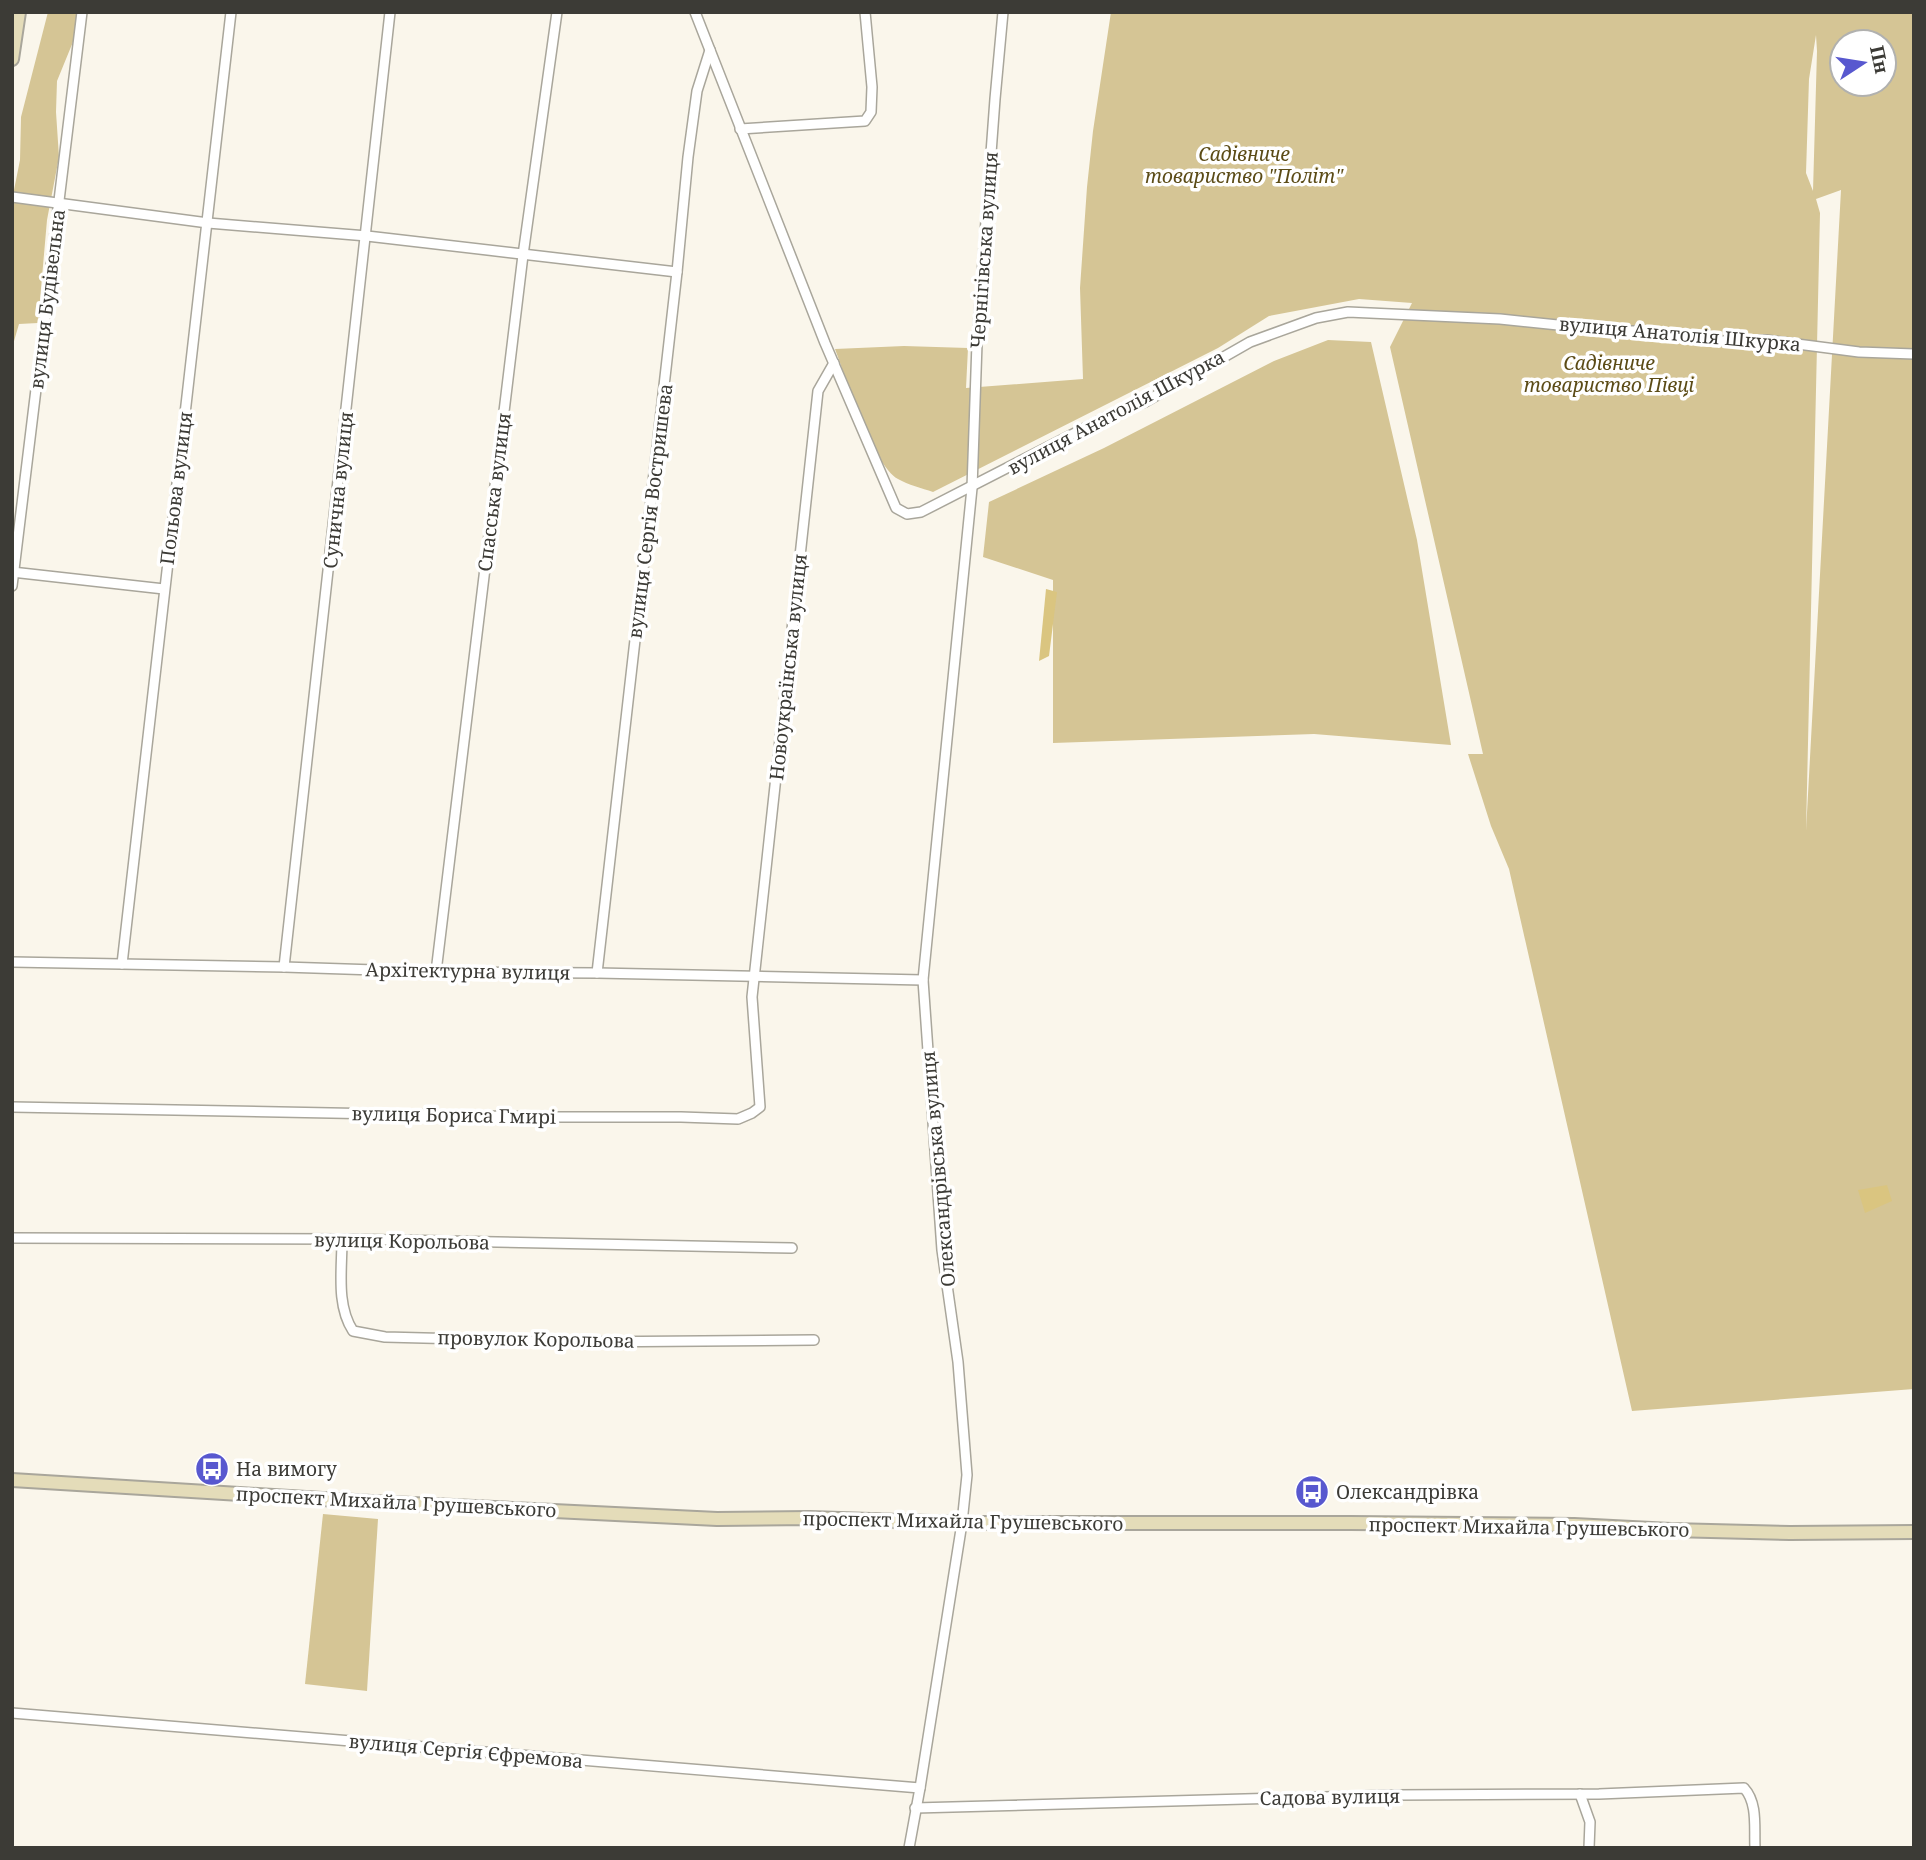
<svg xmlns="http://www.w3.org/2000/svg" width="1926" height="1860" font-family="'Noto Serif',serif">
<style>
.green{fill:#d5c595;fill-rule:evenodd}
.water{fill:#dac580}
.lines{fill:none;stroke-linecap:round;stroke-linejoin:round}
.street-casing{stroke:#a9a69b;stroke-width:12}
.secondary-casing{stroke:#a9a69b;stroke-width:16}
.street{stroke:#fff;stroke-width:9}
.secondary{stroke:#e4dcb9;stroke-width:12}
.labels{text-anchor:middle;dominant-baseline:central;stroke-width:7;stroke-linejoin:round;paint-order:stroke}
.park-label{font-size:19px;font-style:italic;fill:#5b4b16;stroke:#fff}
.street-label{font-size:19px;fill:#3c3b36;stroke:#fff}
.poi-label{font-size:19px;fill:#3c3b36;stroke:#fff;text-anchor:start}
</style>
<rect width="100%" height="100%" fill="#faf6eb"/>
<g class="green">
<polygon points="48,12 77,12 75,37 57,81 56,112 59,157 47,220 38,323 19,324 12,348 12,200 20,160 21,117"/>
<path d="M1111,12H1914V1389L1632,1411L1509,869L1491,826L1468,754H1483L1390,347L1412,303L1359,299L1269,316L1218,348L933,492C922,488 908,485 898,479C873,465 846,378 835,349L904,346L968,348L966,388L1083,379L1080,288L1087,187L1093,131ZM1816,35L1817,51L1813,191L1806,173L1809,79ZM1842,42H1884V84H1842ZM1841,190L1806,831V832L1820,213L1816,199Z"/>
<polygon points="1328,340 1371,342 1417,540 1451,745 1314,734 1053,743 1053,580 983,557 989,502 1104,448 1274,361"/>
<polygon points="323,1514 378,1519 367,1691 305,1684"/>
</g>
<g class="water">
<polygon points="1046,589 1057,592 1049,656 1039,661"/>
<polygon points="1887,1185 1892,1201 1865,1213 1858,1190"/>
</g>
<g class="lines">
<g class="street-casing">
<g id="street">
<polyline points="695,12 825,343 896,508 907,514 921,512 1114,413 1145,402 1250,342 1316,318 1348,312 1500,319 1616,331 1637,331 1722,341 1766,340 1859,352 1914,354"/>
<polyline points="740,129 865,121 871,112 872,87 865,12"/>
<polyline points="12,197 208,223 367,236 677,272"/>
<polyline points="12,572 164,589"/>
<polyline points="12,586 82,12"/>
<polyline points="12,962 284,967 436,972 597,973 923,980"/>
<polyline points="122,964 231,12"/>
<polyline points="284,967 390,12"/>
<polyline points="436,972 523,255 557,12"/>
<polyline points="597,973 677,272 688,157 697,91 710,50"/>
<polyline points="12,1107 542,1117 681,1117 738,1119 752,1113 760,1107 752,997 818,391 834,363"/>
<polyline points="12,1238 342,1239 792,1248"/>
<path d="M342,1239C342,1270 336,1305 353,1331L385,1337L579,1342L814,1340"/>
<polyline points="12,1713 920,1788"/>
<polyline points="1580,1794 1590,1822 1589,1848"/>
<path d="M915,1808L1397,1795L1599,1794L1744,1788C1758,1803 1754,1828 1755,1848"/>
<polyline points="909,1848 920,1788 962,1523 967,1475 958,1362 942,1250 923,980 972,488 977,343 995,99 1003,12"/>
</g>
</g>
<g class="secondary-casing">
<g id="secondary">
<polyline points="12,59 19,12"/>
<polyline points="12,1480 371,1502 717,1519 810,1518 962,1523 1351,1523 1574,1525 1671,1530 1790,1533 1914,1532"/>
</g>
</g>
<use href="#street" class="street"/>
<use href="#secondary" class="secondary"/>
</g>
<defs>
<g id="bus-disc" transform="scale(1.75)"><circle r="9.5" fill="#5858cf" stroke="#fff"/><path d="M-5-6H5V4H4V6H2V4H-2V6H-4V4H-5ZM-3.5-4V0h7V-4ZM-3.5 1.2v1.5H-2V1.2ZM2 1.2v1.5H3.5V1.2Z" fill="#fff"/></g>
</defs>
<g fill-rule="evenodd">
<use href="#bus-disc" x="212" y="1469"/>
<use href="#bus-disc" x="1312" y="1492"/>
</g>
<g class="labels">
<g class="park-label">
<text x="1244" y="154">Садівниче<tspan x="1244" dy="22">товариство "Політ"</tspan></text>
<text x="1609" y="363">Садівниче<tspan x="1609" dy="22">товариство Півці</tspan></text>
</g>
<g class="street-label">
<text transform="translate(984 250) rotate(-86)">Чернігівська вулиця</text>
<text transform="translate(47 299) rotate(-83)">вулиця Будівельна</text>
<text transform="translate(1680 334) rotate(5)">вулиця Анатолія Шкурка</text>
<text transform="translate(1116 412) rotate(-28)">вулиця Анатолія Шкурка</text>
<text transform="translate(176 488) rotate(-83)">Польова вулиця</text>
<text transform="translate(338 490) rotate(-84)">Сунична вулиця</text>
<text transform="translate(494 492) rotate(-83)">Спасська вулиця</text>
<text transform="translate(650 511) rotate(-83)">вулиця Сергія Востришева</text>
<text transform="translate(788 667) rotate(-84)">Новоукраїнська вулиця</text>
<text transform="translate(468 971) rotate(1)">Архітектурна вулиця</text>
<text transform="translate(454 1115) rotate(1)">вулиця Бориса Гмирі</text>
<text transform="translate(938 1169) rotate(-95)">Олександрівська вулиця</text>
<text transform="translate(402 1241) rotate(1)">вулиця Корольова</text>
<text transform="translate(536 1339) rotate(1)">провулок Корольова</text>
<text transform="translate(396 1502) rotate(3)">проспект Михайла Грушевського</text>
<text transform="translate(963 1521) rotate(1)">проспект Михайла Грушевського</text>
<text transform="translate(1529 1527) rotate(1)">проспект Михайла Грушевського</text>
<text transform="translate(466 1751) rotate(5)">вулиця Сергія Єфремова</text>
<text transform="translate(1330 1797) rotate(-1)">Садова вулиця</text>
</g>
<g class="poi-label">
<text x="236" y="1469">На вимогу</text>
<text x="1336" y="1492">Олександрівка</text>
</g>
</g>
<rect width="1926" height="1860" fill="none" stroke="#3c3b36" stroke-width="28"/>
<g transform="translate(1863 63) rotate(78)"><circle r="33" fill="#ffffff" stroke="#b1b1af" stroke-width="2"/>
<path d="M0-5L12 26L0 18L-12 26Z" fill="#5858cf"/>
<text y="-10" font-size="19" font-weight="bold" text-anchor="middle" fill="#3c3b36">Пн</text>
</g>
</svg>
